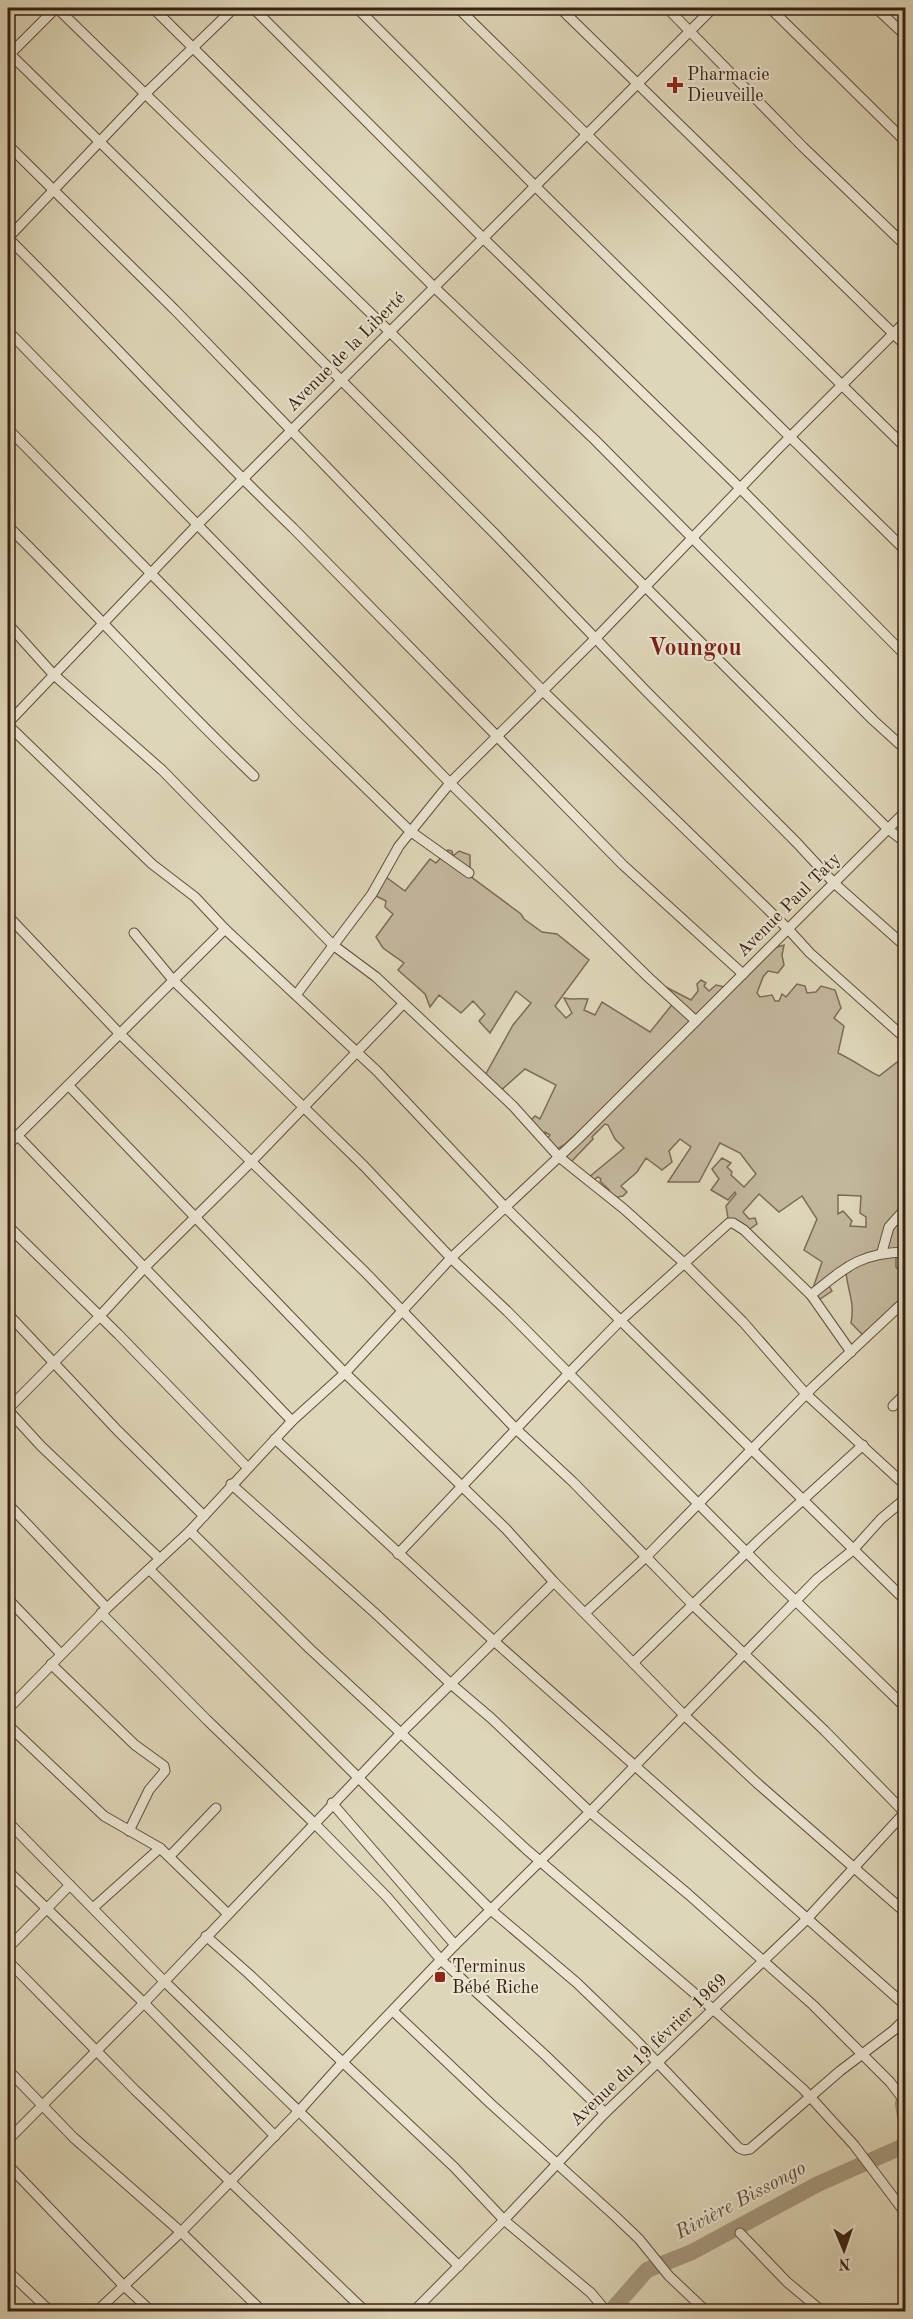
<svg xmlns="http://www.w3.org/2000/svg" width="913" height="2319" font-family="'Old Standard TT',serif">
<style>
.green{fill:#c2b79b;stroke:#7c6c56;stroke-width:1.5;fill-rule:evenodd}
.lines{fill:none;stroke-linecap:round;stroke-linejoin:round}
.river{stroke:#a5987f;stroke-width:16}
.minor-casing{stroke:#614e3a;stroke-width:11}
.minor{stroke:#eae4d1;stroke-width:9}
.poi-dot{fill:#8f2418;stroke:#eae4d1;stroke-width:2}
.labels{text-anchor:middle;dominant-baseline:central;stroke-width:4.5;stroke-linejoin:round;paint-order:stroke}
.poi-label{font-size:18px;fill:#372010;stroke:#eae4d1;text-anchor:start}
.street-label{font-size:18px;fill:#372010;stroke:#eae4d1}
.water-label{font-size:20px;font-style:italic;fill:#5e4a37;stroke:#eae4d1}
.district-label{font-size:24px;font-weight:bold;fill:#7a1f14;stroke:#eae4d1}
</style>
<rect width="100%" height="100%" fill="#ded6b8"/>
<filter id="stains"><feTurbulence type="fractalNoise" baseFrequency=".00333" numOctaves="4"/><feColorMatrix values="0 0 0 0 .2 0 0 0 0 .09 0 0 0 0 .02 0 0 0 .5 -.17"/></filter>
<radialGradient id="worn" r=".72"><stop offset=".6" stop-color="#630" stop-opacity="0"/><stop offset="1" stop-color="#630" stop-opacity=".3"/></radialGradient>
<path class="green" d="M448,850L452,851L453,856L459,851L470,855V876L521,914L524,919L542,932L557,934L589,960L555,1006L566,1018L572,1013L564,998C573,1000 579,998 588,999L584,1010L595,1015L602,1002L650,1032L671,1006L672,998L656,982L691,1000L698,991L697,984L701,980L706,983L704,986L709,991L716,985L725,987L777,947L784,945L782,955L784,965L778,973L768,971L763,977L757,993L760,997L772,995L775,1001H779L782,994L786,997L797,984L805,986L807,993L816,992L821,986L835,990L841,1008L834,1018L844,1026L838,1053C853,1060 865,1069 879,1076L905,1056V1242L896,1254V1267L905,1276V1297L864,1336L851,1323C855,1302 848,1293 846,1272L829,1286L832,1291L820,1299L812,1291L822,1262L804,1250L817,1219L802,1196L779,1212L759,1194L743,1212L749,1219L755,1218L757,1224L747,1231L728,1218L726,1206L736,1194L735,1192L728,1200L711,1190L719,1179L712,1169L722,1158L731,1163L727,1167L732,1172L731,1175L744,1187L756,1174L740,1153L720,1143L699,1182H668L691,1147L680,1139L669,1151L672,1162L662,1170L646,1158L637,1172L621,1186L627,1192L623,1196L612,1198L609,1190L600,1181L601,1179L598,1177L592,1181L588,1178L624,1148L615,1139L608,1125L605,1124L592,1137L593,1139L569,1164L561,1158L609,1104L564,1145L554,1151L545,1141L550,1135L545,1132L542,1138L528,1123L535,1116L540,1119L556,1085L525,1069L498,1093L483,1079L513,1025L531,1003L516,991L490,1033L479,1021L485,1014L473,1001L461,1013L439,995L430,1007L425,994L398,970L404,963L383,948L376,937L393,914L385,907L386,901L368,892L383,875L405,891L430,859L436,863ZM838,1195L861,1196L860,1213L866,1217V1227L850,1226L852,1221L843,1211L838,1214Z"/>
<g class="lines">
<g class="river">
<polyline points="906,2102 903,2104 906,2122"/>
<polyline points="610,2312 647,2270 692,2252 818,2184 906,2145"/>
</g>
<g class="minor-casing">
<g id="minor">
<polyline points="57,8 390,332 888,829 906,843"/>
<polyline points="153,8 434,287 595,440 873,720 906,750"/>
<polyline points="253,8 482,237 740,488 906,656"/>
<polyline points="357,8 535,186 906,551"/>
<polyline points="458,8 906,448"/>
<polyline points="560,8 906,346"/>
<polyline points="667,8 803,147 906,246"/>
<polyline points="770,8 906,142"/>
<polyline points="876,8 906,36"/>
<polyline points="8,52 248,287 494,533 648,693 797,843 834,883 906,947"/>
<polyline points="8,56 56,8"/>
<polyline points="8,145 175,310 544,692 788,929 810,953 906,1039"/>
<path d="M8,238C104,333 195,434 293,528L623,865L743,974"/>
<polyline points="8,238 145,94 234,8"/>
<polyline points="8,331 450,783 648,977 696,1021"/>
<polyline points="8,429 296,720 410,831 469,873"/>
<path d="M8,526C91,608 169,695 254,776"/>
<polyline points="8,624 53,674 162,770 333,945 376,977 513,1106 559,1157 624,1209 684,1263 743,1322 806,1394 906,1486"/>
<polyline points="8,723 197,525 713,8"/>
<polyline points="8,725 152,864 195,897 225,929 377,1071 504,1206 906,1601"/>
<polyline points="8,916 119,1033 365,1272 516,1429 573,1482 693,1605 825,1731 906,1814"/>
<polyline points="134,933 173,980 364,1166 451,1258 507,1311 771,1577 906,1708"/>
<polyline points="296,995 372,894 399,846 450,783 596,638 778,449 906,321"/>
<polyline points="69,1086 345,1373 506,1529 554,1582 684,1715 757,1783 906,1913"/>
<polyline points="18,1136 292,1421"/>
<polyline points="8,1145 225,929"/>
<polyline points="8,1226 118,1334 247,1467"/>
<polyline points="882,1252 889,1227 906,1208"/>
<path d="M811,1295C846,1267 859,1253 906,1252"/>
<polyline points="8,1314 117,1430 204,1516"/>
<polyline points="893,1406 906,1393"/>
<polyline points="8,1409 99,1317 145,1267 250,1163 403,1004"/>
<polyline points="8,1410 41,1446 160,1559"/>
<polyline points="275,1439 494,1641 906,2006"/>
<polyline points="231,1484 376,1614 451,1684 491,1718 590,1812 688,1894 813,2005 890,2082 906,2103"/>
<polyline points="8,1504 107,1608"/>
<polyline points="190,1531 310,1649 527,1850 714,2010 803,2089 854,2145 906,2214"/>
<polyline points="398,1554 569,1373 620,1321 729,1223 733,1223 744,1230 811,1295 851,1352"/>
<polyline points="150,1570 491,1910 577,1983 635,2039 739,2148 744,2150 750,2149 840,2071 894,2030 906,2018"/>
<polyline points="8,1599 61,1654"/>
<polyline points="101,1613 207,1720 314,1823 387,1897 441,1960 545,2055 605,2113"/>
<polyline points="585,1613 647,1556 813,1387 906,1300"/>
<polyline points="633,1663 760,1539 863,1445"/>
<polyline points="51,1664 135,1745 164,1766 165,1771 149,1790 129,1831"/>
<polyline points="8,1709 107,1608 190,1531 292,1421 345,1373 451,1258 578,1139 906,811"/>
<polyline points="8,1725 104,1816 160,1848 228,1914"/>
<polyline points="332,1803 455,1945"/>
<polyline points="8,1822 164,1981 459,2266"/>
<polyline points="170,1856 216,1808"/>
<polyline points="8,1871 144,2003 275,2136"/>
<polyline points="93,1908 160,1848"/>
<polyline points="206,1936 249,1974 454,2167 504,2220 591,2293 607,2312"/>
<polyline points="8,1948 70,1885"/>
<polyline points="8,1961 135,2090 366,2312"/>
<polyline points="393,2011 491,2104 616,2217 639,2239 669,2276 707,2312"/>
<polyline points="8,2070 74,2138 181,2232 263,2312"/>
<polyline points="8,2140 144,2003 401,1733 554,1582"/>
<polyline points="8,2165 123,2285 152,2312"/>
<polyline points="740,2233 787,2282 823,2312"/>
<polyline points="8,2271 51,2312"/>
<polyline points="96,2312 181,2232 299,2111 343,2062 455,1945 590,1812 817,1579 853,1550 881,1519 906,1498"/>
<polyline points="413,2312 504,2220 605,2113 806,1920 906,1811"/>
</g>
</g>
<use href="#minor" class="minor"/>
</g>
<g class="poi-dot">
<path d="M672 76h6v6h6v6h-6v6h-6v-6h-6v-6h6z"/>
<rect x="434" y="1971" width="12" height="12" rx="3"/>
</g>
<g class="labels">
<g class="poi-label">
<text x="687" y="75">Pharmacie<tspan x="687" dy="21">Dieuveille</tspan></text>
<text x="452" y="1967">Terminus<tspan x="452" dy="21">Bébé Riche</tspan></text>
</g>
<g class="street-label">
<text transform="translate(346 352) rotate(-45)">Avenue de la Liberté</text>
<text transform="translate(789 905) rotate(-45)">Avenue Paul Taty</text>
<text transform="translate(649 2050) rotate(-44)">Avenue du 19 février 1969</text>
</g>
<g class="water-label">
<text transform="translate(741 2201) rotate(-28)">Rivière Bissongo</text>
</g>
<g class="district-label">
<text x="695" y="649">Voungou</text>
</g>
</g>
<rect width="913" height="2319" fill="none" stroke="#ded6b8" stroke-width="30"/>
<rect x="9" y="9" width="895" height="2301" fill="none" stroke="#372010" stroke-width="3"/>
<rect x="15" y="15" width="883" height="2289" fill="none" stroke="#372010" stroke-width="1.5"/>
<g transform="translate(844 2250) rotate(178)" stroke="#eae4d1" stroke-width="4.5" paint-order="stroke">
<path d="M0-4.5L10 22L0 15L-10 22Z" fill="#372010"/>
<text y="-9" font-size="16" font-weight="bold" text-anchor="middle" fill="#372010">N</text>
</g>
<rect width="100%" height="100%" filter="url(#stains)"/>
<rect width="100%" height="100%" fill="url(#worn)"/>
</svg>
